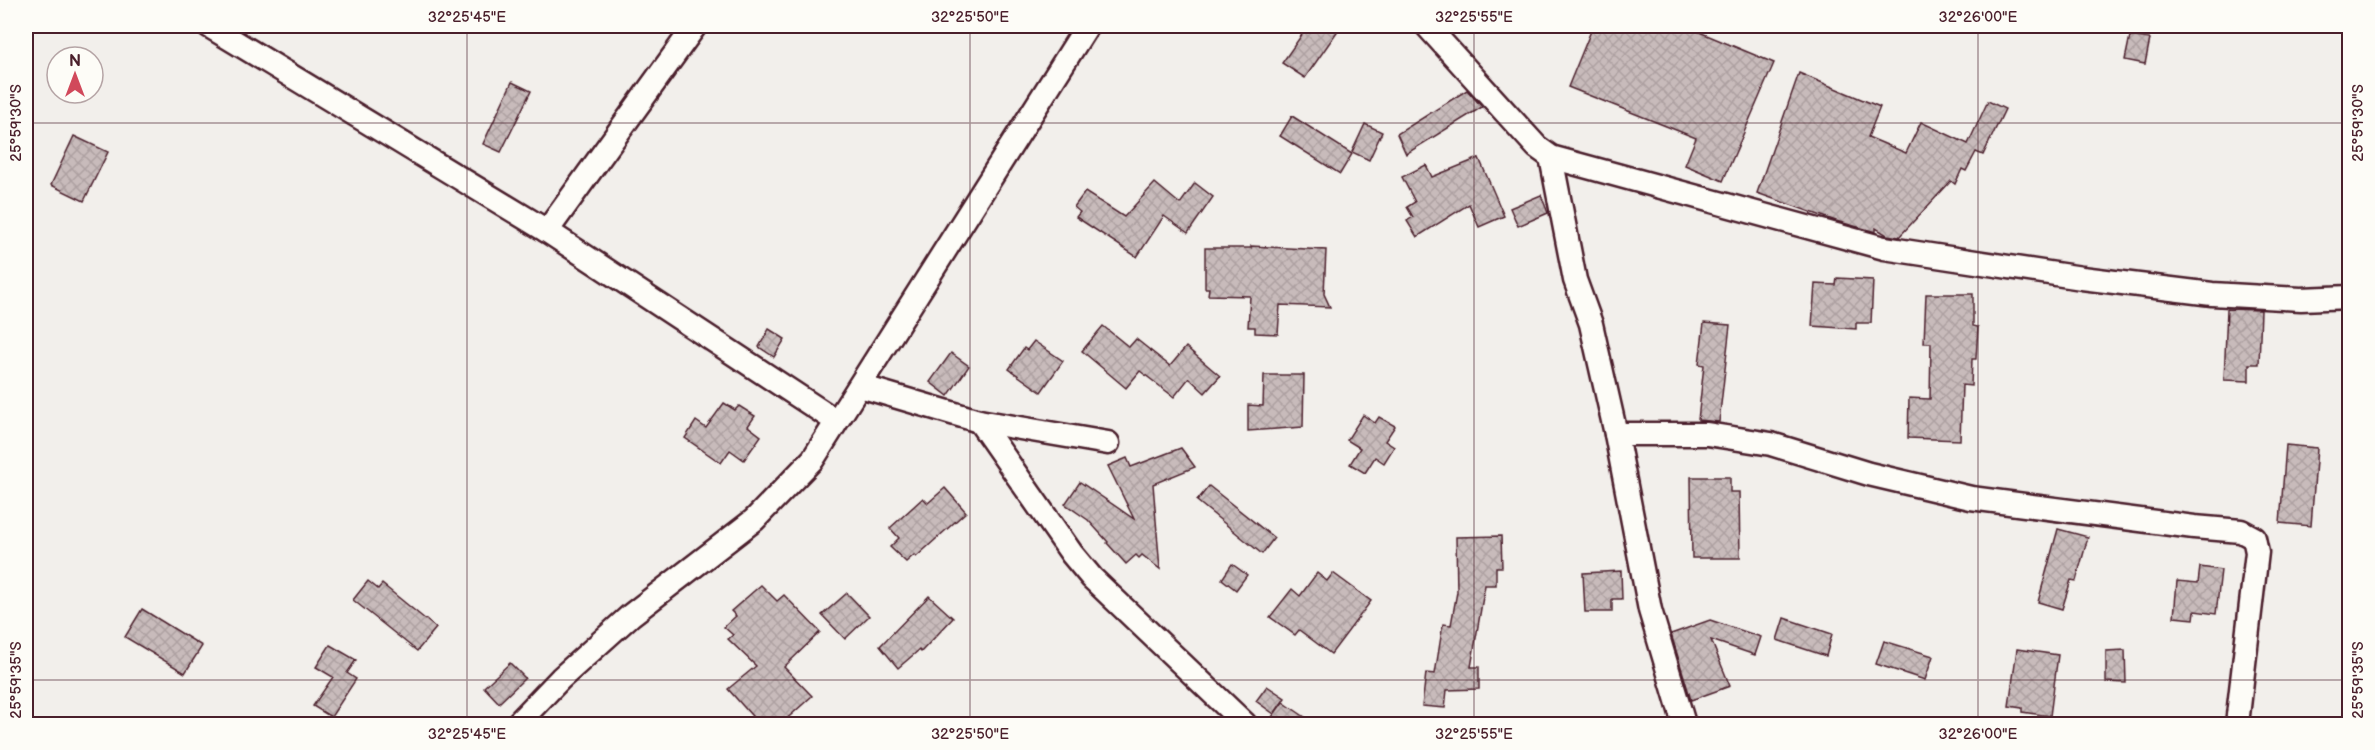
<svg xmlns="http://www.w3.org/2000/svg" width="2375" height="750" font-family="'Balsamiq Sans',sans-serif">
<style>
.building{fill:url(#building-cross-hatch);stroke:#4a1f2b;stroke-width:1.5}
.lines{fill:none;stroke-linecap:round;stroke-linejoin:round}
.street-casing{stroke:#4a1f2b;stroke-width:27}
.street{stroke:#fdfcf7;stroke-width:22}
.ticks{fill:none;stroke:#4a1f2b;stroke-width:1.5;stroke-opacity:0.45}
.neatline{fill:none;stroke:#4a1f2b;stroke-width:2}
.ticks-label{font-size:15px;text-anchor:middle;fill:#4a1f2b}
</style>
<defs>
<pattern id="building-cross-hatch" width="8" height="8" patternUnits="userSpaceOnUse" patternTransform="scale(1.5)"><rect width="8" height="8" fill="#c8bbbb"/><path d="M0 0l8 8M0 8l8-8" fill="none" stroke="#ada0a1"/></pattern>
</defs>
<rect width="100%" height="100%" fill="#f2efeb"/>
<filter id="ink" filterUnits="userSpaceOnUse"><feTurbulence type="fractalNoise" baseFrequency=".0167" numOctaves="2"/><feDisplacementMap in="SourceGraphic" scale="12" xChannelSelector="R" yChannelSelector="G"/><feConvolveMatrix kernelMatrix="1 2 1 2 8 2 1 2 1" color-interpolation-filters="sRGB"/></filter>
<g filter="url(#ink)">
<g class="building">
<polygon points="1308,26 1341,26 1305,78 1282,63"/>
<polygon points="1593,26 1685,26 1774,63 1723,181 1685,165 1696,138 1568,87"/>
<polygon points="2130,36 2150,39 2145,64 2125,60"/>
<polygon points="1799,73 1880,107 1868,137 1906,153 1921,122 1968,144 1988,101 2005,109 1983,155 1976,152 1966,171 1962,169 1955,184 1951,181 1899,237 1887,235 1876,228 1876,232 1836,221 1757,193"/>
<polygon points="512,82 531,91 501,152 483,144"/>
<polygon points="1467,90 1482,107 1406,154 1397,134"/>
<polygon points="1292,116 1352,154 1340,174 1280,136"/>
<polygon points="1365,124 1382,132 1369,160 1352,152"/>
<polygon points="74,136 108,152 84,201 51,185"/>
<polygon points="1479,158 1504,216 1479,227 1469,204 1417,237 1407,221 1413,217 1407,207 1415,202 1402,177 1426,165 1432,177"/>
<polygon points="1155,183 1180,204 1195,183 1213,197 1188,233 1164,216 1137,257 1076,217 1080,212 1074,207 1085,192 1124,217"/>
<polygon points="1541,195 1548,213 1518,226 1510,208"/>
<polygon points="1251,246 1326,250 1324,294 1330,307 1280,305 1278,334 1255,333 1255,327 1248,327 1250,296 1208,295 1209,288 1205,288 1205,248 1251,248"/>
<polygon points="1837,278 1873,280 1871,323 1856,323 1856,329 1812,326 1815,284 1836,285"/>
<polygon points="1926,294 1973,294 1973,326 1978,327 1976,359 1972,359 1971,386 1962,385 1960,440 1908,438 1909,398 1930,399 1931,343 1924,343"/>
<polygon points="2227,309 2261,310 2259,364 2249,364 2249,381 2224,380"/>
<polygon points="1704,323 1730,325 1719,422 1698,420 1704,365 1699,364"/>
<polygon points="1103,326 1129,347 1136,339 1170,366 1186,347 1220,376 1205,393 1189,378 1174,397 1140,371 1126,388 1082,351"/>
<polygon points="769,329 785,339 774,357 759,347"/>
<polygon points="1034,341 1063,361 1041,392 1009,369 1024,348 1027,350"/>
<polygon points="951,353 969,366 948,396 930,382"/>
<polygon points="1264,375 1304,375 1303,427 1248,431 1248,405 1263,406"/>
<polygon points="724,403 735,410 739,406 755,416 748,426 761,436 744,460 730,450 721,463 685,438 696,421 706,428"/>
<polygon points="1363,415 1375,423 1379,417 1395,426 1385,441 1394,447 1384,463 1375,457 1365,473 1350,464 1360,448 1347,440"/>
<polygon points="2286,445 2317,448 2311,526 2280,523"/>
<polygon points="1181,448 1195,467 1153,484 1160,569 1142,555 1139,558 1136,555 1126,564 1107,543 1108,542 1088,520 1065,504 1080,482 1134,519 1108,466 1127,458 1131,467"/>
<polygon points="1691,477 1730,477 1730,492 1739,492 1740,558 1692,558"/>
<polygon points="1209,486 1274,538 1262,554 1197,501"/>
<polygon points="945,488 966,512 916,557 914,555 906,562 890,547 899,538 890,528 923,498 928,503"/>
<polygon points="2058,529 2088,537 2076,581 2071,580 2062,609 2038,602"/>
<polygon points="1501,536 1502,567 1496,567 1496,585 1485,585 1471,667 1479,667 1479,689 1447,690 1445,708 1422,706 1426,673 1435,674 1443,624 1451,625 1457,592 1456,537"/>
<polygon points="1232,564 1247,575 1236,590 1222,579"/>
<polygon points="2200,567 2221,570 2216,614 2195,611 2194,619 2174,617 2177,581 2198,583"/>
<polygon points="1621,571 1622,599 1612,599 1612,612 1585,612 1583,573"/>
<polygon points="1317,573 1327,581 1333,573 1371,601 1331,654 1299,630 1295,635 1270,617 1292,589 1300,596"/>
<polygon points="368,581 378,589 382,584 436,628 417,651 353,600"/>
<polygon points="761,585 777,601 784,595 820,632 784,667 812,696 781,724 759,724 728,689 756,666 728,639 733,635 724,627 736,616 731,611"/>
<polygon points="847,593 869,616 845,639 822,615"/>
<polygon points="929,596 953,618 921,652 919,650 898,668 880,646"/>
<polygon points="142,609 202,646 185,673 125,637"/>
<polygon points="1784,618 1832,634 1826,656 1777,640"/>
<polygon points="1710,620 1761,637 1755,655 1711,640 1730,686 1691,700 1671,634"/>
<polygon points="1884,641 1933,656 1925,680 1876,664"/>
<polygon points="330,645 356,660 347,673 356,679 331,717 313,706 333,677 316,667"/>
<polygon points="2017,649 2058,655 2050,716 2022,712 2022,708 2009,706"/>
<polygon points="2125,650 2126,683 2106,682 2106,651"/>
<polygon points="510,663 525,678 499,703 484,687"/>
<polygon points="1267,686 1285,698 1274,714 1256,701"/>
<polygon points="1283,702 1315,724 1267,724"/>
</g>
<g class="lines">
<g class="street-casing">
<g id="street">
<polyline points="209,26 547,231 836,421"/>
<polyline points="1427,26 1537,147 1551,157 1884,248 2082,278 2212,294 2301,299 2350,297"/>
<polyline points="1551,157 1575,280 1591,324 1616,434 1650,610 1684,724"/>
<polyline points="547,231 695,26"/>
<polyline points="860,386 979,421 1108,443"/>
<polyline points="979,421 1072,554 1092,578 1245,724"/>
<polyline points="1616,434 1707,434 1771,444 1869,474 1971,498 2194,527 2241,531 2254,538 2257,552 2237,724"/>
<polyline points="517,724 561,678 631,615 754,520 813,459 1087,26"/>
</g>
</g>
<use href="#street" class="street"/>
</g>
</g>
<path class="ticks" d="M467,26V724M970,26V724M1474,26V724M1978,26V724M26,123H2350M26,680H2350"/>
<rect width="2375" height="750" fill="none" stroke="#fdfcf7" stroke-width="66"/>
<g transform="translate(75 75)"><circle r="28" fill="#fdfcf7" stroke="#b5a4a5" stroke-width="1.5"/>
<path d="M0-4.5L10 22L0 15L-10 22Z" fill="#d1495b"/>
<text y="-9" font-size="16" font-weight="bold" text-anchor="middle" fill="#4a1f2b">N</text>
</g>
<rect x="33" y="33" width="2309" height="684" class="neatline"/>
<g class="ticks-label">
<text x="467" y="22">32°25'45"E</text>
<text x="970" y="22">32°25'50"E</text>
<text x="1474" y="22">32°25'55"E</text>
<text x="1978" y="22">32°26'00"E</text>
<text transform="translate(16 123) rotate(-90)" y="5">25°59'30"S</text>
<text transform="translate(2358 123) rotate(-90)" y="5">25°59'30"S</text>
<text transform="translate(16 680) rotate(-90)" y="5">25°59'35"S</text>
<text transform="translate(2358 680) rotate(-90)" y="5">25°59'35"S</text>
<text x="467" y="739">32°25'45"E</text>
<text x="970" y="739">32°25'50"E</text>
<text x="1474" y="739">32°25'55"E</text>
<text x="1978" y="739">32°26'00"E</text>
</g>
</svg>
